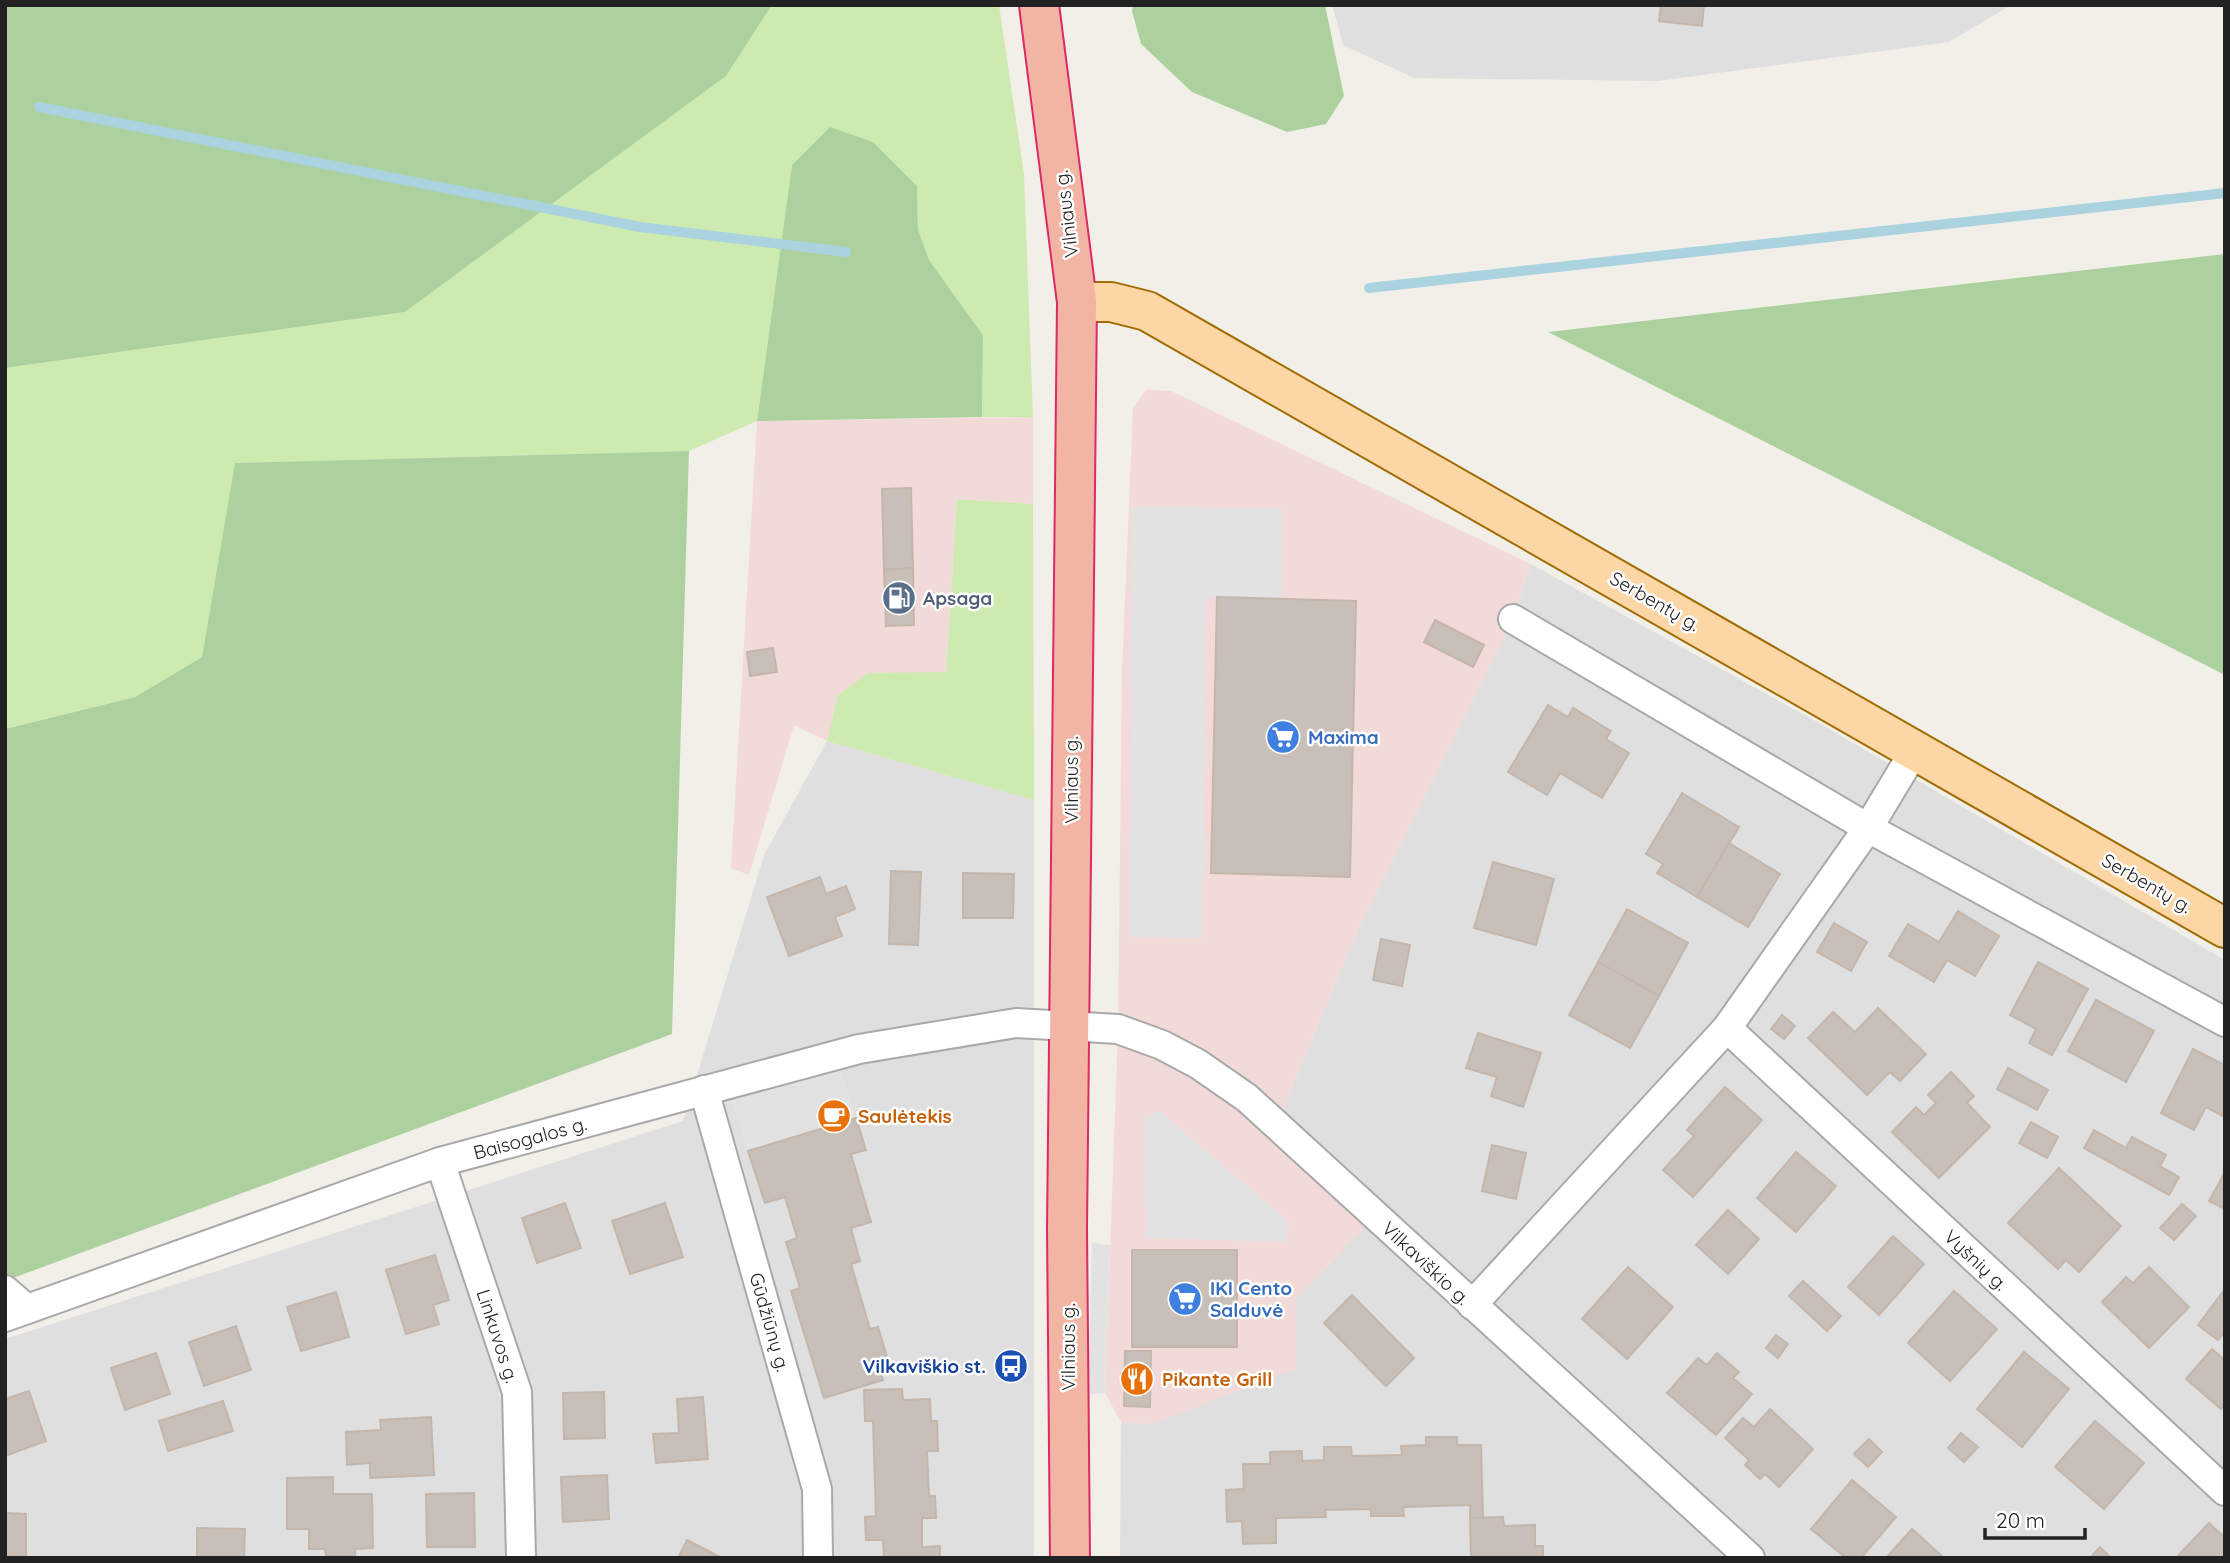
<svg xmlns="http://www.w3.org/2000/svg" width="2230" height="1563" font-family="Quicksand,sans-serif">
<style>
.residential{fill:#e0dfdf}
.commercial{fill:#f2dad9}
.grass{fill:#cdebb0}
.forest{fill:#add19e}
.parking{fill:#e2e2e2}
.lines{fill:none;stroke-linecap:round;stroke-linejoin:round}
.stream{stroke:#aad3df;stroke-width:10}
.building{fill:#c7bfb8;stroke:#c4b6ab;stroke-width:2}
.minor-casing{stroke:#a9a9a9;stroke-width:32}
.primary-casing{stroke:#a06b00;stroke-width:42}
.trunk-casing{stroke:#dc2a67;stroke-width:42}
.minor{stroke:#fff;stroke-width:28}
.primary{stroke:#fcd6a4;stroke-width:38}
.trunk{stroke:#f2b4a3;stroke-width:38}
.labels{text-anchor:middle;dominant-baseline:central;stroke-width:5;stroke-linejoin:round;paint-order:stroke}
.street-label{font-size:19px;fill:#222;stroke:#fff}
.service-label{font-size:19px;font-weight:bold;fill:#4e5e75;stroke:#fff;text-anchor:start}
.shop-label{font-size:19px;font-weight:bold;fill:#366cbe;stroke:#fff;text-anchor:start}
.food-label{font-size:19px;font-weight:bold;fill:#c56008;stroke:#fff;text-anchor:start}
.transit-label{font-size:19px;font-weight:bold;fill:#164399;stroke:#fff;text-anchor:end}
</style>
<rect width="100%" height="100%" fill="#f2efe9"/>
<g class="residential">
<polygon points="1332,5 2011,5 1949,42 1658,81 1414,78 1343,45"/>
<polygon points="1531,564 1819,723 2225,960 2225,1558 1120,1558 1121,1422 1152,1424 1296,1299 1375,1216 1276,1124 1362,921 1513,619"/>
<polygon points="827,741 1034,800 1034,1558 5,1558 5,1339 683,1121 764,855"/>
</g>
<g class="commercial">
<polygon points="1146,390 1171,391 1531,564 1513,619 1362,921 1276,1124 1375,1216 1296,1299 1296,1369 1152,1424 1121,1422 1105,1393 1118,1029 1122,672 1133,408"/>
<polygon points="1033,417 1033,504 957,499 946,673 868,673 838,695 827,741 794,725 749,875 731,868 757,421"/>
</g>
<g class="grass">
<polygon points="772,5 999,5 1024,174 1033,417 982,417 983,335 929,260 918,229 917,186 792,166 757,421 689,451 236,463 202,657 135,697 5,729 5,368 405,312 726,76"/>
<polygon points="957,499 1033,504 1034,800 827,741 838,695 868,673 946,672"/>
</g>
<g class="forest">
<polygon points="5,5 772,5 726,76 405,312 5,368"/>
<polygon points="1133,5 1325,5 1344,96 1326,124 1287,132 1192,92 1141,44 1132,11"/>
<polygon points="830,127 873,142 917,186 918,229 929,260 983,335 982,417 757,421 792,165"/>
<polygon points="2225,254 2225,675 1548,332"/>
<polygon points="689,451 672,1034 5,1281 5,729 135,697 202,657 235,463"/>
</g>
<g class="parking">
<polygon points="1132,507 1282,508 1282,597 1206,597 1203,938 1130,937"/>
<polygon points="836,1055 856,1118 748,1151 726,1084"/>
<polygon points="1159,1111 1289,1222 1286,1242 1146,1238 1144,1118"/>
<polygon points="1092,1243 1110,1245 1105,1393 1088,1394"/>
</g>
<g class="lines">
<g class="stream">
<polyline points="39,107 640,227 846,252"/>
<polyline points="1369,288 2225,193"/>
</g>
</g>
<g class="building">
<polygon points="1661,5 1704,5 1702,26 1659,21"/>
<polygon points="911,488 913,568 884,570 882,489"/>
<polygon points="913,568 914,625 886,626 884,570"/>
<polygon points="1217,597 1356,601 1350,877 1211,873"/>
<polygon points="1435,620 1484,645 1473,667 1424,642"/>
<polygon points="773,648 777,672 750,676 747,652"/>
<polygon points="1548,705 1568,717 1573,708 1611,731 1606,739 1629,753 1602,798 1560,773 1547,795 1508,772"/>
<polygon points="1682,793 1739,827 1697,897 1657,873 1663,864 1646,854"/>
<polygon points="1729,843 1780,874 1748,927 1697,897"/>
<polygon points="1493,862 1554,879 1536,945 1474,928"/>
<polygon points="891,871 921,872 918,945 889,944"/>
<polygon points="963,873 1014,874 1013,918 963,918"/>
<polygon points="820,877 826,894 846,886 855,909 835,917 842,936 789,956 767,897"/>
<polygon points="1627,909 1688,943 1659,996 1598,962"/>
<polygon points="1958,911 1999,936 1975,976 1947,960 1934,982 1889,956 1908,924 1939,942"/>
<polygon points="1834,923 1867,942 1851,971 1817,952"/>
<polygon points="1381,939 1410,945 1402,986 1373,980"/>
<polygon points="1598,962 1659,996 1630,1048 1569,1015"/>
<polygon points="2038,962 2088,989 2052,1055 2029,1043 2036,1029 2010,1015"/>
<polygon points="2096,1000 2154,1031 2126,1082 2068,1051"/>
<polygon points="1878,1008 1926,1054 1900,1081 1890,1072 1867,1095 1808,1038 1833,1012 1855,1032"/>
<polygon points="1782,1015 1795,1026 1784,1039 1771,1029"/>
<polygon points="1478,1033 1541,1053 1523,1107 1491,1096 1497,1077 1466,1068"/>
<polygon points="2193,1049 2225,1065 2225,1117 2206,1107 2194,1130 2161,1113"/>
<polygon points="2008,1068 2048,1090 2037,1110 1997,1089"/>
<polygon points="1951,1072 1974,1096 1967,1103 1990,1127 1939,1178 1892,1132 1916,1107 1924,1115 1936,1103 1928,1095"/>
<polygon points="1725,1087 1762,1120 1693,1197 1663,1170 1694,1136 1687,1130"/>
<polygon points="856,1118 866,1150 851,1154 871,1222 851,1228 860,1261 851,1264 870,1329 878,1327 887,1357 877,1360 883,1380 824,1398 791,1291 800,1288 786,1242 797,1238 785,1197 765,1203 748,1151"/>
<polygon points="2031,1122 2058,1137 2047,1158 2019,1143"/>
<polygon points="2094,1130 2126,1148 2132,1137 2166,1155 2160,1166 2179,1177 2169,1195 2084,1148"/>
<polygon points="1492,1145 1526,1153 1516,1199 1482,1191"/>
<polygon points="1796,1152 1836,1186 1796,1232 1757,1198"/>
<polygon points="2059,1168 2121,1226 2079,1272 2066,1260 2058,1269 2008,1223"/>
<polygon points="2225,1172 2225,1209 2209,1201"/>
<polygon points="565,1203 581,1248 537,1263 522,1218"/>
<polygon points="665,1203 683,1257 630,1274 612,1221"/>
<polygon points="2182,1204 2196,1216 2174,1240 2160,1228"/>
<polygon points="1728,1210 1759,1239 1728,1274 1696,1245"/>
<polygon points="1893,1236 1924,1264 1879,1315 1848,1287"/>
<rect x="1132" y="1250" width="105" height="97"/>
<polygon points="435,1255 449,1300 433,1305 439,1324 406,1334 386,1270"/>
<polygon points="1628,1267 1673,1307 1627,1359 1582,1319"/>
<polygon points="2149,1267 2189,1307 2149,1348 2102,1302 2126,1277 2133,1283"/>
<polygon points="1803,1281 1841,1316 1827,1331 1789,1296"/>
<polygon points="2225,1289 2225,1331 2218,1340 2198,1325"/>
<polygon points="1954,1291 1997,1329 1950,1381 1908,1343"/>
<polygon points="336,1292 349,1337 301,1351 287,1307"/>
<polygon points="1352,1295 1414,1358 1386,1386 1324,1323"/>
<polygon points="236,1326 251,1370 204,1386 189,1342"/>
<polygon points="1776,1335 1788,1344 1778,1358 1766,1348"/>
<polygon points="2212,1349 2225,1360 2225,1404 2221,1409 2186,1379"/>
<polygon points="1125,1351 1151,1351 1150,1407 1124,1406"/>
<polygon points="2024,1352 2069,1389 2022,1447 1977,1409"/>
<polygon points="156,1353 170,1394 125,1410 111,1368"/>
<polygon points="1717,1353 1739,1372 1733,1378 1752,1394 1716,1435 1667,1393 1698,1358 1707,1365"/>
<polygon points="902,1389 903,1400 930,1399 931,1421 937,1421 938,1451 927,1451 929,1496 935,1496 936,1518 922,1518 922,1547 940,1546 940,1558 884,1558 883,1540 866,1540 865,1517 876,1516 873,1421 865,1421 864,1390"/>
<polygon points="29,1391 46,1441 5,1456 5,1399"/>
<polygon points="604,1392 605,1438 564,1439 563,1393"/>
<polygon points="703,1397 708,1459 656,1463 653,1434 679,1433 677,1399"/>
<polygon points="223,1401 233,1431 168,1451 159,1421"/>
<polygon points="1770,1409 1813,1449 1779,1487 1765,1474 1760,1479 1745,1465 1749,1460 1725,1438 1743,1418 1754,1427"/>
<polygon points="431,1417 434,1475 370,1478 370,1463 347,1465 346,1432 381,1430 380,1420"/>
<polygon points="2095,1421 2144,1463 2104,1509 2055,1467"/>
<polygon points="1961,1433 1978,1447 1964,1462 1948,1448"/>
<polygon points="1426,1437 1457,1437 1457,1445 1481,1445 1483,1518 1470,1518 1470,1505 1403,1507 1404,1516 1371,1516 1371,1509 1325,1510 1326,1517 1276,1518 1276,1543 1243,1544 1242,1521 1227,1522 1226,1490 1244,1489 1243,1464 1270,1464 1270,1452 1302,1451 1302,1461 1324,1460 1324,1447 1351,1447 1352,1456 1402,1455 1401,1446 1426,1445"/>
<polygon points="1869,1439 1882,1452 1868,1467 1854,1454"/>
<polygon points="607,1475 609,1519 563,1522 561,1477"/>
<polygon points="333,1477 333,1494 372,1494 373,1548 355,1549 355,1556 326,1556 325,1549 309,1549 309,1529 287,1529 287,1478"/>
<polygon points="1852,1480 1896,1517 1861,1558 1846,1558 1811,1529"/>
<polygon points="474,1493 475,1547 427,1547 426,1494"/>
<polygon points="5,1513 26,1514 26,1558 5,1558"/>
<polygon points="1503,1517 1504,1526 1535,1525 1535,1546 1543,1546 1543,1558 1471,1558 1470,1518"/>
<polygon points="2209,1523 2225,1538 2225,1558 2176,1558"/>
<polygon points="197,1528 245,1529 244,1558 197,1558"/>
<polygon points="1912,1529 1944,1558 1886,1558"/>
<polygon points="687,1540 722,1558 678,1558"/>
<polygon points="2100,1547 2111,1558 2090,1558"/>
</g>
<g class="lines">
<g class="minor-casing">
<g id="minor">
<polyline points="1513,619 1868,828 2225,1022"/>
<polyline points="1727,1028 2225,1491"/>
<polyline points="704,1090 817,1489 818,1558"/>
<polyline points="440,1162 517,1392 521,1558"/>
<polyline points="5,1290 27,1309"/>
<polyline points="1472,1305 1727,1028 1868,828 1915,750"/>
<polyline points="5,1317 440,1162 859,1049 1016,1023 1118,1029 1162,1045 1198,1064 1247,1098 1750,1558"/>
</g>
</g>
<g class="primary-casing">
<polyline id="primary" points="1077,302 1111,302 1147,311 2225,928"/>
</g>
<g class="trunk-casing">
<polyline id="trunk" points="1039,5 1077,302 1067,1229 1070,1558"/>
</g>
<use href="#minor" class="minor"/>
<use href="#primary" class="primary"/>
<use href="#trunk" class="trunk"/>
</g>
<defs>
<g id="fuel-disc" transform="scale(1.75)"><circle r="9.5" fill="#5c6f8a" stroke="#fff"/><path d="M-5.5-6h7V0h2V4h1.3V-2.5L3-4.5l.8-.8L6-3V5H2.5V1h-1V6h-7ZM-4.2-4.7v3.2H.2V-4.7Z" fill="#fff"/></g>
<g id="supermarket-disc" transform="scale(1.75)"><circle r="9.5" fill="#3f7fe0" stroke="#fff"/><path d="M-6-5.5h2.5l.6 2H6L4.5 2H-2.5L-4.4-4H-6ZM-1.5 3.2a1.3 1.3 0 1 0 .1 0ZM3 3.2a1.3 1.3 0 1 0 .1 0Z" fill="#fff"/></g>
<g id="cafe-disc" transform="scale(1.75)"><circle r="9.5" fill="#e8710a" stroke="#fff"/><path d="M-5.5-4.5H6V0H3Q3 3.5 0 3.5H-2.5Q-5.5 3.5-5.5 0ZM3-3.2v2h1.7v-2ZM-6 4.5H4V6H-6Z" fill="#fff"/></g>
<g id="bus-disc" transform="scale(1.75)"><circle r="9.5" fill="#1a4fb4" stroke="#fff"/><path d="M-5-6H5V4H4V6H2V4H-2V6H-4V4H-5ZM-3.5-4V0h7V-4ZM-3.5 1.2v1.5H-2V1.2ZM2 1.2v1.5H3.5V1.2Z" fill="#fff"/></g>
<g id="restaurant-disc" transform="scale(1.75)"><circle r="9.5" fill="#e8710a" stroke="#fff"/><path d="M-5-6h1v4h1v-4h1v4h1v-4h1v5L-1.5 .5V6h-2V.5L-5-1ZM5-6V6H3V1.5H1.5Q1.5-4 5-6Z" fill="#fff"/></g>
</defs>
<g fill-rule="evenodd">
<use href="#fuel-disc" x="899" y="598"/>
<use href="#supermarket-disc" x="1283" y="737"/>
<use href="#cafe-disc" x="834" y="1116"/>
<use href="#supermarket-disc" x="1185" y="1299"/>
<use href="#bus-disc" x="1011" y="1366"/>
<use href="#restaurant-disc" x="1137" y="1379"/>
</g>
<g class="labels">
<g class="street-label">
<text transform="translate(1066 214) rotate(-97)">Vilniaus g.</text>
<text transform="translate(1655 601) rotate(30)">Serbentų g.</text>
<text transform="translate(1071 780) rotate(-90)">Vilniaus g.</text>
<text transform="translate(2147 883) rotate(30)">Serbentų g.</text>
<text transform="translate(530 1138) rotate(-15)">Baisogalos g.</text>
<text transform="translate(1976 1260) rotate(43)">Vyšnių g.</text>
<text transform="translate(1426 1263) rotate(43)">Vilkaviškio g.</text>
<text transform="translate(770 1322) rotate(74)">Gūdžiūnų g.</text>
<text transform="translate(498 1336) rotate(72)">Linkuvos g.</text>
<text transform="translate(1068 1347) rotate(-90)">Vilniaus g.</text>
</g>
<g class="service-label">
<text x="923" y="598">Apsaga</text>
</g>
<g class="shop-label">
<text x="1308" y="737">Maxima</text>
<text x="1210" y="1288">IKI Cento<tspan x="1210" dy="22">Salduvė</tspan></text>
</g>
<g class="food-label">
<text x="858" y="1116">Saulėtekis</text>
<text x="1162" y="1379">Pikante Grill</text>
</g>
<g class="transit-label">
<text x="986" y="1366">Vilkaviškio st.</text>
</g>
</g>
<rect width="2230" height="1563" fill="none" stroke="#222222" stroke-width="14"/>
<path d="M1985 1528v10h100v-10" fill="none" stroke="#222222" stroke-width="3.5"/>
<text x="1996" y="1528" font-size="21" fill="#222222" stroke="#ffffff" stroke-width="5" paint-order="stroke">20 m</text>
</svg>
